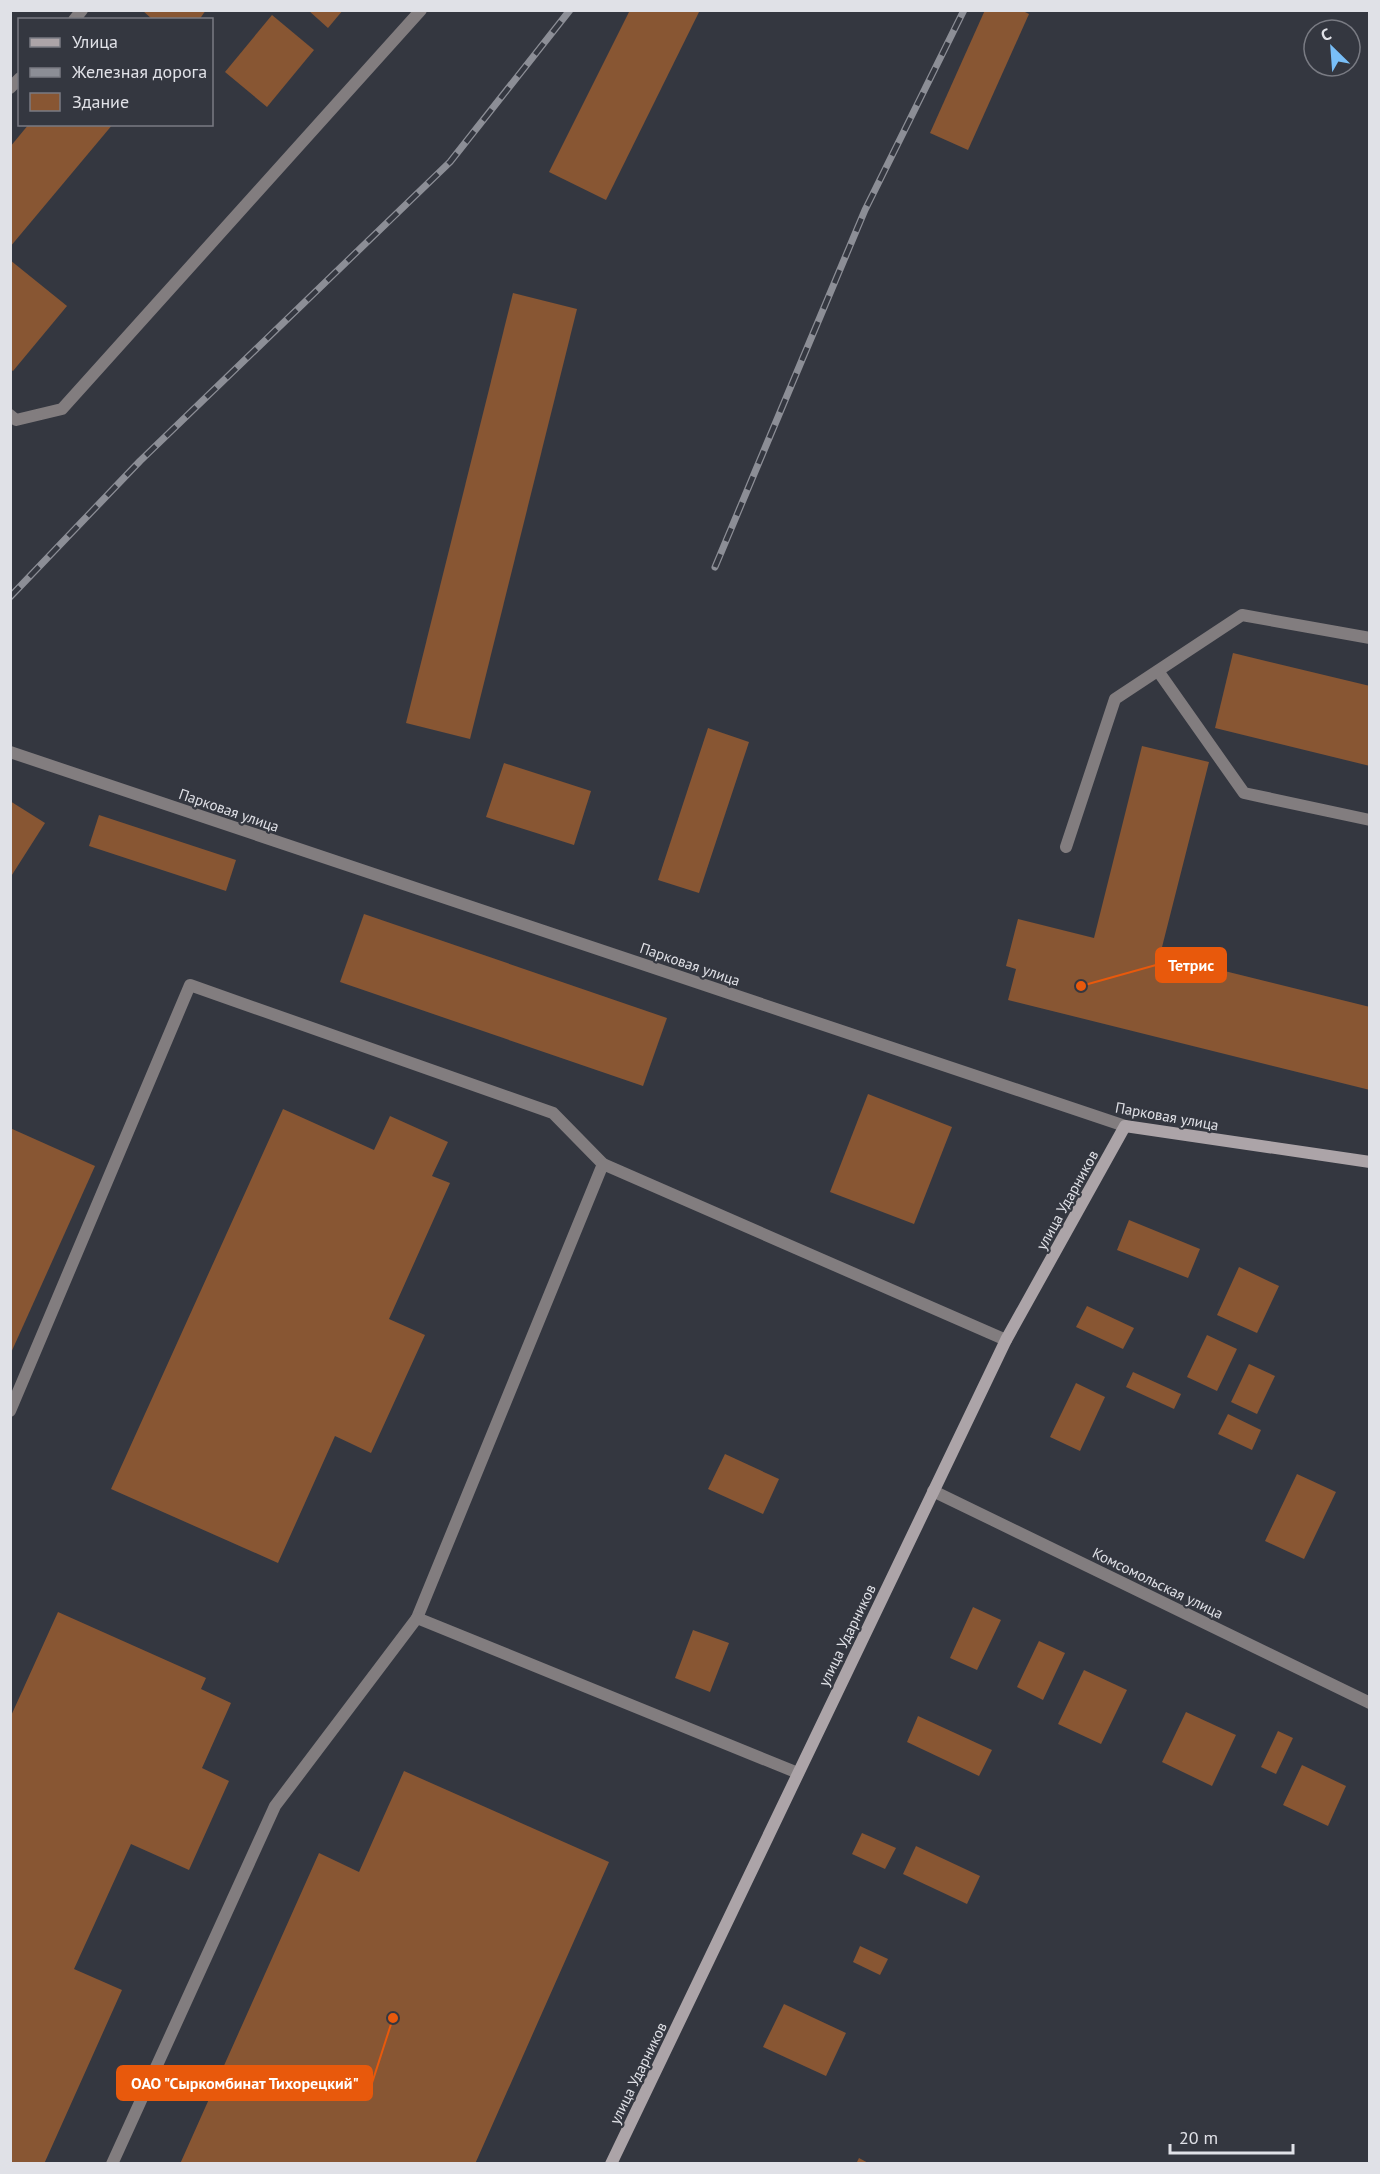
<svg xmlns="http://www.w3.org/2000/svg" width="1380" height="2174" font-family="'PT Sans',sans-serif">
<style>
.building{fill:#885633}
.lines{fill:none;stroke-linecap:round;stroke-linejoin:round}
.lane{stroke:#827d7f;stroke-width:12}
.street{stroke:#827d7f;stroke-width:12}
.secondary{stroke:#aca4a8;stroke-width:12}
.rail-casing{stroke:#8c8e96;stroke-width:7}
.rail{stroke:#343740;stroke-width:4.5;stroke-dasharray:14;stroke-linecap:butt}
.labels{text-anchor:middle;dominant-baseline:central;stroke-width:4.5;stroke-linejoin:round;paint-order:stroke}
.street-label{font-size:15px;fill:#e0e1e7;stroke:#343740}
.leader{fill:none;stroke:#e8590c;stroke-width:2}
.callout-dot{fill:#e8590c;stroke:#343740;stroke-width:2}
.callout{fill:#e8590c;stroke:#e8590c;stroke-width:2}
.callout-label{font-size:16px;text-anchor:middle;font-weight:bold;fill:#fff}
</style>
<rect width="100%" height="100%" fill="#343740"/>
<g class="building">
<polygon points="142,10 206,10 199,20 153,20"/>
<polygon points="308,10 343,10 328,28"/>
<polygon points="630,10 700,10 606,200 549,172"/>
<polygon points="985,10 1021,10 1029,14 968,150 930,133"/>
<polygon points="272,15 314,50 267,107 225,72"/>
<polygon points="29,124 113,124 10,247 10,147"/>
<polygon points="10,260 67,306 13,371 10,369"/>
<polygon points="513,293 577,309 470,739 406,723"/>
<polygon points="1233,653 1370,686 1370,766 1215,728"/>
<polygon points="708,728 749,742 699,893 658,880"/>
<polygon points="1142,746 1209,762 1160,955 1370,1007 1370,1090 1008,1000 1016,969 1006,966 1018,919 1094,938"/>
<polygon points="504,763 591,791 574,845 486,817"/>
<polygon points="10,801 45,823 10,878"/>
<polygon points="99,815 236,860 226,891 89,846"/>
<polygon points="364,914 667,1018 643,1086 340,982"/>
<polygon points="868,1094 952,1127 914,1224 830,1192"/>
<polygon points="283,1109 374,1150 390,1116 448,1142 432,1176 450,1183 389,1319 425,1335 371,1453 335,1436 278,1563 111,1489"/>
<polygon points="10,1128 95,1166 10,1355"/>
<polygon points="1129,1220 1200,1249 1188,1278 1117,1250"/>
<polygon points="1239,1267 1279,1286 1257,1333 1217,1315"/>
<polygon points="1087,1306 1134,1328 1123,1349 1076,1327"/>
<polygon points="1207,1335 1237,1349 1217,1391 1187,1377"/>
<polygon points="1249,1364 1275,1376 1257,1414 1231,1402"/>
<polygon points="1133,1372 1181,1394 1174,1409 1126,1387"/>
<polygon points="1076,1383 1105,1397 1080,1451 1050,1437"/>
<polygon points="1228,1414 1261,1430 1252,1450 1218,1434"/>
<polygon points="725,1454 779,1479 763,1514 708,1489"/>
<polygon points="1297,1474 1336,1492 1304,1559 1265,1541"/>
<polygon points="973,1607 1001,1620 977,1670 950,1658"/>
<polygon points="58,1612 206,1678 201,1689 231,1703 202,1768 229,1781 189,1870 131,1844 74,1969 122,1990 44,2164 10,2164 10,1718"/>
<polygon points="693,1630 729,1643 710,1692 675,1678"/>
<polygon points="1039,1641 1065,1653 1043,1700 1017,1687"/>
<polygon points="1084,1670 1127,1690 1101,1744 1058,1724"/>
<polygon points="1186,1712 1236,1735 1212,1786 1162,1762"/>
<polygon points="918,1716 992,1750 979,1776 907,1742"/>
<polygon points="1278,1731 1293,1738 1276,1774 1261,1767"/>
<polygon points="1302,1765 1346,1786 1328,1826 1283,1805"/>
<polygon points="404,1771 609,1862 475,2164 180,2164 319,1853 359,1872"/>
<polygon points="862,1833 896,1848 885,1869 852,1854"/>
<polygon points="916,1846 980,1876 967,1904 903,1874"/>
<polygon points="860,1946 888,1959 880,1975 853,1962"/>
<polygon points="784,2004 846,2033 826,2076 763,2047"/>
<polygon points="859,2158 870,2164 856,2164"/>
</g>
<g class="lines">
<g class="lane">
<polyline points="74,20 82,10"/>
<polyline points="10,88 20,78"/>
<polyline points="10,415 16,420 62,409 421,10"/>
<polyline points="1158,671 1244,793 1370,820"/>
<polyline points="1066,847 1115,699 1242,615 1370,638"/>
<polyline points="10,1411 190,985 553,1113 603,1164"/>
<polyline points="417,1618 603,1164 1006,1340"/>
<polyline points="112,2164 275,1806 417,1618 798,1773"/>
</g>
<g class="street">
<polyline points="10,752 1125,1126"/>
<polyline points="933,1491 1370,1703"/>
</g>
<polyline class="secondary" points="611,2164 1006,1340 1125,1126 1370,1162"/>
<g class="rail-casing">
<g id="rail">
<polyline points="715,567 865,210 964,10"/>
<polyline points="10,597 140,461 450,162 570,10"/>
</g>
</g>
<use href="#rail" class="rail"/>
</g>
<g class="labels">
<g class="street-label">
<text transform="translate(229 810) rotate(19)">Парковая улица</text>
<text transform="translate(690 964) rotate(19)">Парковая улица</text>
<text transform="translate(1167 1116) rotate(10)">Парковая улица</text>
<text transform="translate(1067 1200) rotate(-61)">улица Ударников</text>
<text transform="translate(1158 1583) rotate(26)">Комсомольская улица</text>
<text transform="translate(847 1635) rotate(-64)">улица Ударников</text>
<text transform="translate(638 2073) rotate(-64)">улица Ударников</text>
</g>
</g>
<path class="leader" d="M1081 986L1156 965M393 2018L372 2083"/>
<g class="callout-dot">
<circle cx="1081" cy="986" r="6"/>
<circle cx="393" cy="2018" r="6"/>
</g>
<g class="callout">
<rect x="1156" y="948" width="70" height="34" rx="6"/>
<rect x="117" y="2066" width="255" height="34" rx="6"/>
</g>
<g class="callout-label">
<text x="1191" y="971">Тетрис</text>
<text x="245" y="2089">ОАО "Сыркомбинат Тихорецкий"</text>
</g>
<rect width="1380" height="2174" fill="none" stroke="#e0e1e7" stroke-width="24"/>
<rect x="18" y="18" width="195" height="108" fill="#343740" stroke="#797b83" stroke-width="1.5"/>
<rect x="30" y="38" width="30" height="9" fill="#aca4a8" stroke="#797b83" stroke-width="1.5"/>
<text x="72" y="48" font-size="18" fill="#e0e1e7">Улица</text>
<rect x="30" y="68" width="30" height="9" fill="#8c8e96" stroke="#797b83" stroke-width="1.5"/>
<text x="72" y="78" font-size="18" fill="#e0e1e7">Железная дорога</text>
<rect x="30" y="93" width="30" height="18" fill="#885633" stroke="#797b83" stroke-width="1.5"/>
<text x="72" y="108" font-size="18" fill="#e0e1e7">Здание</text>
<g transform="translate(1332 48) rotate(335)"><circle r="28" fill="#343740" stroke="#797b83" stroke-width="1.5"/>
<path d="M0-4.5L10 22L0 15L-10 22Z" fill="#79bff8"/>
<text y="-9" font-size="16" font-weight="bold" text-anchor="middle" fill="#e0e1e7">С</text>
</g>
<path d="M1170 2144v9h123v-9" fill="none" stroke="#e0e1e7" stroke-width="3"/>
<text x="1179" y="2144" font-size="18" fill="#e0e1e7" stroke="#343740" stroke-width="4.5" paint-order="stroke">20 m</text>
</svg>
